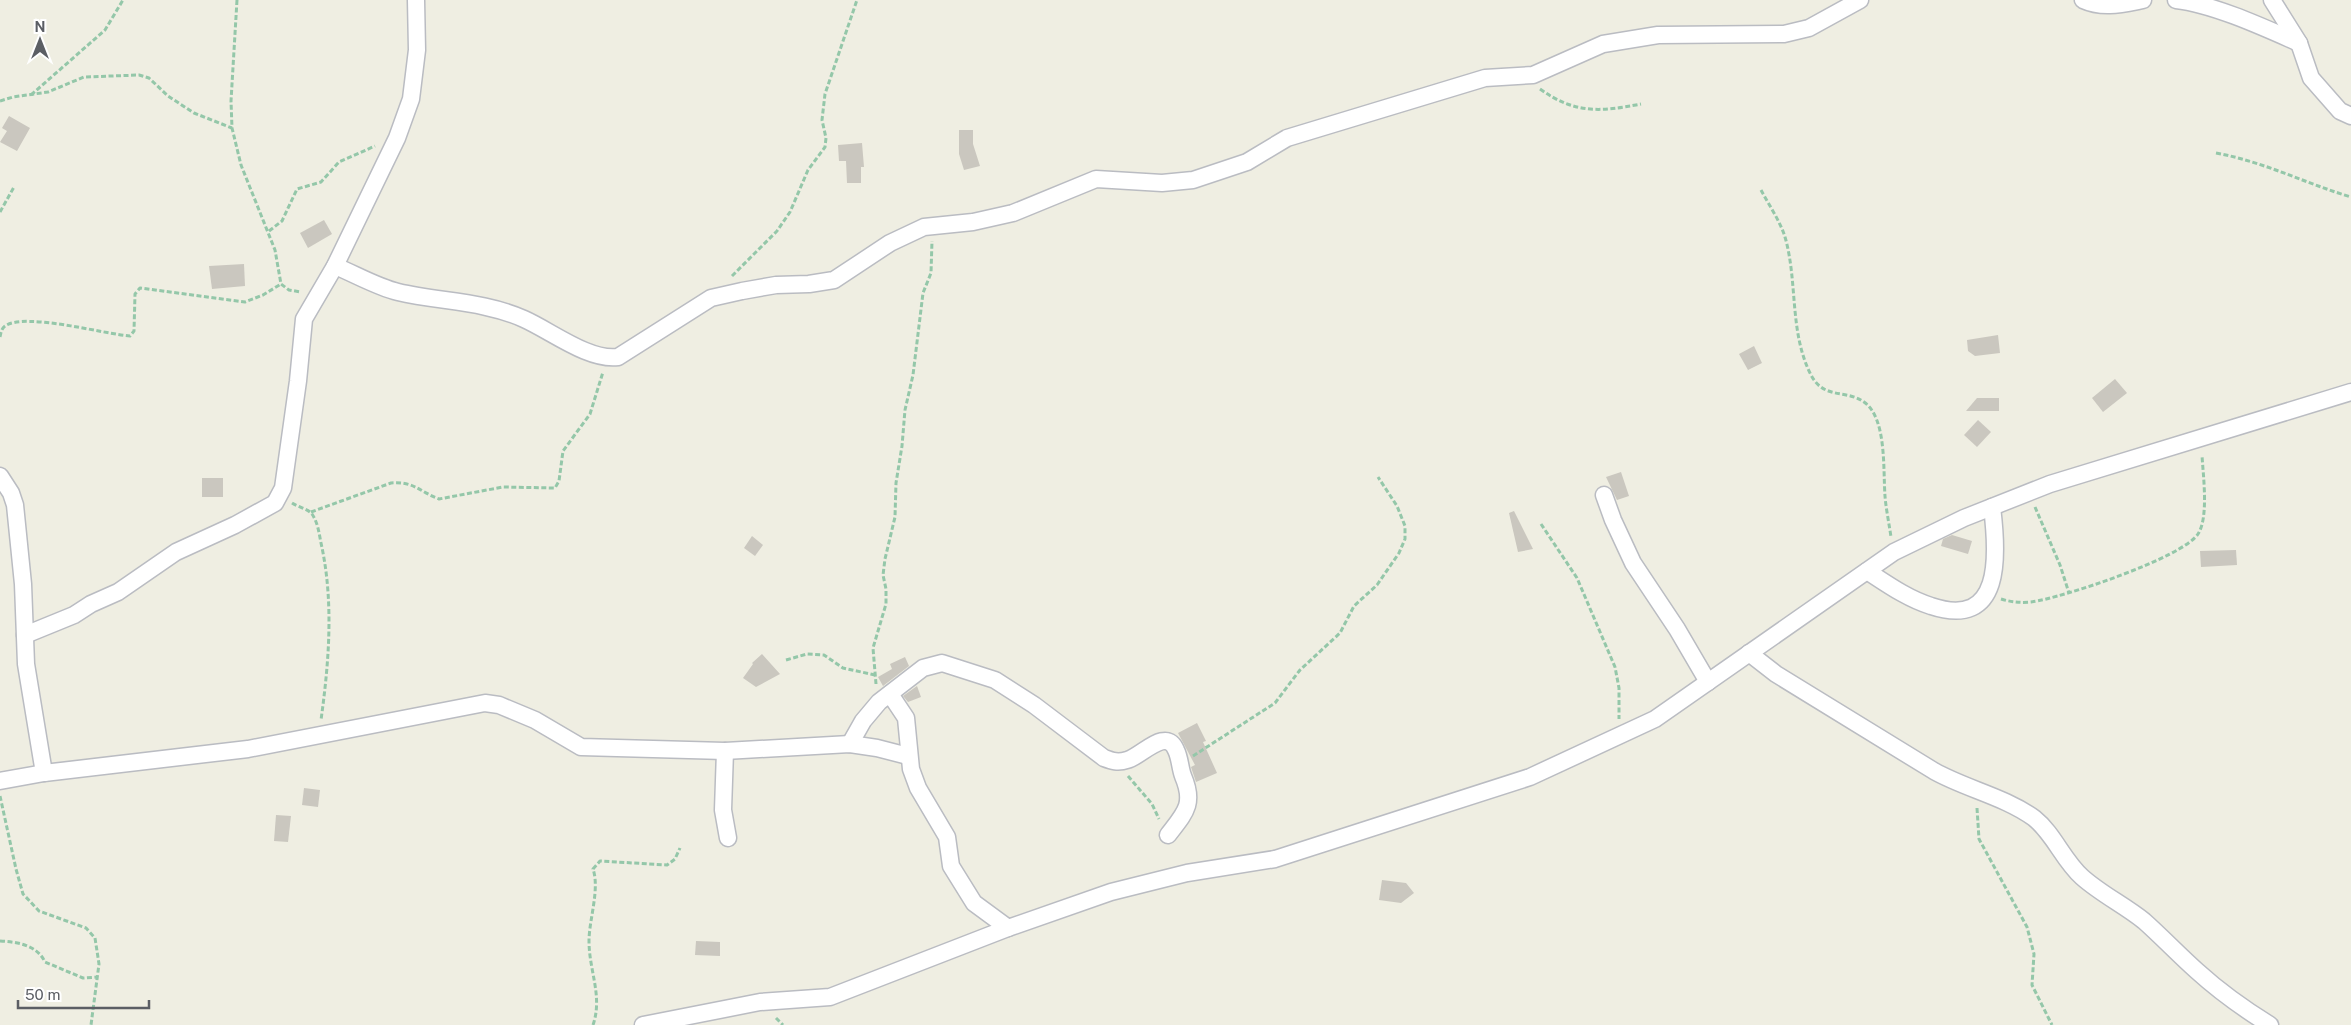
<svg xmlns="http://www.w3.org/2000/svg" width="2351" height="1025" font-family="'Public Sans',sans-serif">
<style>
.building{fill:#cac7bf}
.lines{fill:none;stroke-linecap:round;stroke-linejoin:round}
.minor-casing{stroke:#babcc2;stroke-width:19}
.path{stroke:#94c7a9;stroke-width:3;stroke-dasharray:5 2.5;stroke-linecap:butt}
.minor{stroke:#fff;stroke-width:16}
</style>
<rect width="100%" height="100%" fill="#efeee2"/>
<g class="building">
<polygon points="9,116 30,128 17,151 0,142 7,131 2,128"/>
<polygon points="959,130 973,130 973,144 980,166 964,170 959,154"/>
<polygon points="862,143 864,167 861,167 861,183 847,183 846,161 839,161 838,145"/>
<polygon points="324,220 332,234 308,248 300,233"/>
<polygon points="244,264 245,286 212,289 209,266"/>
<polygon points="1998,335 2000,353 1975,356 1968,351 1967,340"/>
<polygon points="1754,346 1762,363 1748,370 1739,354"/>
<polygon points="2115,379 2127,393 2103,412 2092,398"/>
<polygon points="1977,398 1999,398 1999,411 1966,411"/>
<polygon points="1978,420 1991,432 1977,447 1964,435"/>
<polygon points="1621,472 1629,496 1617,500 1606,477"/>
<rect x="202" y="478" width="21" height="19"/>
<polygon points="1514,511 1533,549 1518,552 1509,513"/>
<polygon points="1952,535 1972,541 1968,554 1941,546 1943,539"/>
<polygon points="752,536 763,545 755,556 744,548"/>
<polygon points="2236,550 2237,565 2201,567 2200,551"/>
<polygon points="762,654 780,674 756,687 743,678 753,664 752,663"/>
<polygon points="905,657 909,666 883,686 878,677 892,669 890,664"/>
<polygon points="917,686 921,697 908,702 903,696"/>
<polygon points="1197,723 1206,741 1203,742 1217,773 1196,782 1191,767 1195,765 1178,733"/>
<polygon points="304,788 320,790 318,807 302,805"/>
<polygon points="276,815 291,816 288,842 274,841"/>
<polygon points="1382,880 1406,883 1414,893 1401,903 1379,900"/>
<polygon points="696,941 720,942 720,956 695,955"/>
</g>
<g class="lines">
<g class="minor-casing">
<g id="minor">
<path d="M2083,0C2103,9 2122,4 2143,0"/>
<path d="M2176,0C2213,4 2265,28 2299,43"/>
<polyline points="2272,0 2299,43 2311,78 2340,111 2351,116"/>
<path d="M335,266C355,274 377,287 398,292C441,302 484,301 524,319C551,331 589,361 618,357L711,298L742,291L776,285L809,284L834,280L890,243L924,227L973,222L1013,213L1096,179L1162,183L1193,180L1247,162L1287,138L1485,78L1533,75L1603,44L1658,35L1784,34L1809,28L1860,0"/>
<polyline points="0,476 11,493 15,505 23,584 26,664 44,773"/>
<polyline points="1604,495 1613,520 1633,563 1677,629 1708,682"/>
<path d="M1867,571C1887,584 1908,599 1931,606C2003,630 1998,555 1992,507"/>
<polyline points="25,635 74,615 91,604 118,592 176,552 235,525 275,503 283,488 298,381 304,319 335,266 397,138 411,99 417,50 416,0"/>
<path d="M1749,653L1776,674L1934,771C1966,789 2003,796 2034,818C2054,834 2063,860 2082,877C2101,894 2124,905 2144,921C2162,937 2179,955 2197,971C2219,991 2244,1009 2270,1025"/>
<polyline points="890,694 906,718 911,769 918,788 947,837 951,866 974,903 1008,928"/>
<path d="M850,744L863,721L879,702L923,668L942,663L995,680L1034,705L1104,758C1112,761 1118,763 1127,760C1141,757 1166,726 1176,750C1180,758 1180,768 1183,776C1195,804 1185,813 1168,835"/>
<polyline points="725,751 723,810 728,838"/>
<polyline points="0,781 44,773 248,749 485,703 499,705 535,720 581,747 725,751 850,744 877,748 908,756"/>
<polyline points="643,1025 760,1002 830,997 1008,928 1111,892 1187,873 1275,859 1530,777 1655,719 1894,552 1964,518 2050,484 2351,392"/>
</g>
</g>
<g class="path">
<polyline points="237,0 231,101 232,128 241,165 275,250 281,284 289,290 301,292"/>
<path d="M1540,89C1575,114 1600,112 1641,104"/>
<polyline points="31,95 105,30 123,0"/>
<polyline points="0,101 13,97 48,92 84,77 139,75 149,78 168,96 194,113 232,128"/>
<path d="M2216,153C2265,162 2304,183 2351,197"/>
<path d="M1761,190C1769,205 1780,221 1785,237C1798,282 1789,332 1811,375C1824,400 1846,389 1864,402C1887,418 1883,470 1885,496C1886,509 1889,523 1891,537"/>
<polyline points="0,212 14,187"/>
<polyline points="269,231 282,221 297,189 321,182 339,162 375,146"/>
<polyline points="732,276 777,231 790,212 808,170 825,147 826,138 822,120 825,94 857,0"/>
<path d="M0,337C1,333 1,329 5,326C25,312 104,334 130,336L134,331L135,294L140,288L245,302L263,295L281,284"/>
<path d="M292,503C298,507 308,509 312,514C318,523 319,533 321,543C334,601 329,662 321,720"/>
<polyline points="2035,507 2060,565 2069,593"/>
<path d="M311,512L391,483C414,481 420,492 439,499L503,487L555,488L559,481L563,451L590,414L603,372"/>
<polyline points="1541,524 1577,578 1615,667 1619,688 1619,719"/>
<path d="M2001,599C2011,602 2020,603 2031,602C2062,598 2182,558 2198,534C2209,517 2203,475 2202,455"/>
<polyline points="786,660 807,654 824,655 843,668 875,675"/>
<polyline points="876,684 873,648 886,604 886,589 883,575 885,559 895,517 896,483 902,446 905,410 913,375 923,293 931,273 932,241"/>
<polyline points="1193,756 1275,703 1300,670 1340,633 1354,606 1377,585 1399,553 1405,539 1405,526 1397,506 1378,477"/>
<polyline points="1128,776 1152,804 1159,819"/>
<polyline points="0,796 16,869 23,894 39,911 86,928 95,938 99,964 91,1025"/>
<polyline points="1977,808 1979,839 2027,927 2034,954 2032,985 2052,1025"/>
<path d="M0,941C18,942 37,945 45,962L83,978L98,977"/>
<polyline points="776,1018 783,1025"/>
<path d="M593,1025C603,996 589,971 589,941C589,920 600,889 593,869L600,861L667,865L675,859L680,848"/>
</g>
<use href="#minor" class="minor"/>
</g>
<g transform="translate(40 40)" stroke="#ffffff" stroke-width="4" paint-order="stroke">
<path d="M0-4L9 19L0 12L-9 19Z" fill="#5b5e64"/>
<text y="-8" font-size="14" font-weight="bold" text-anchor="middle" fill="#5b5e64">N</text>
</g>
<path d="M18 1000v8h131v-8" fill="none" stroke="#5b5e64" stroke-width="2.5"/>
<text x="25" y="1000" font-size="15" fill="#5b5e64" stroke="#ffffff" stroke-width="4" paint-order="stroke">50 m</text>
</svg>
